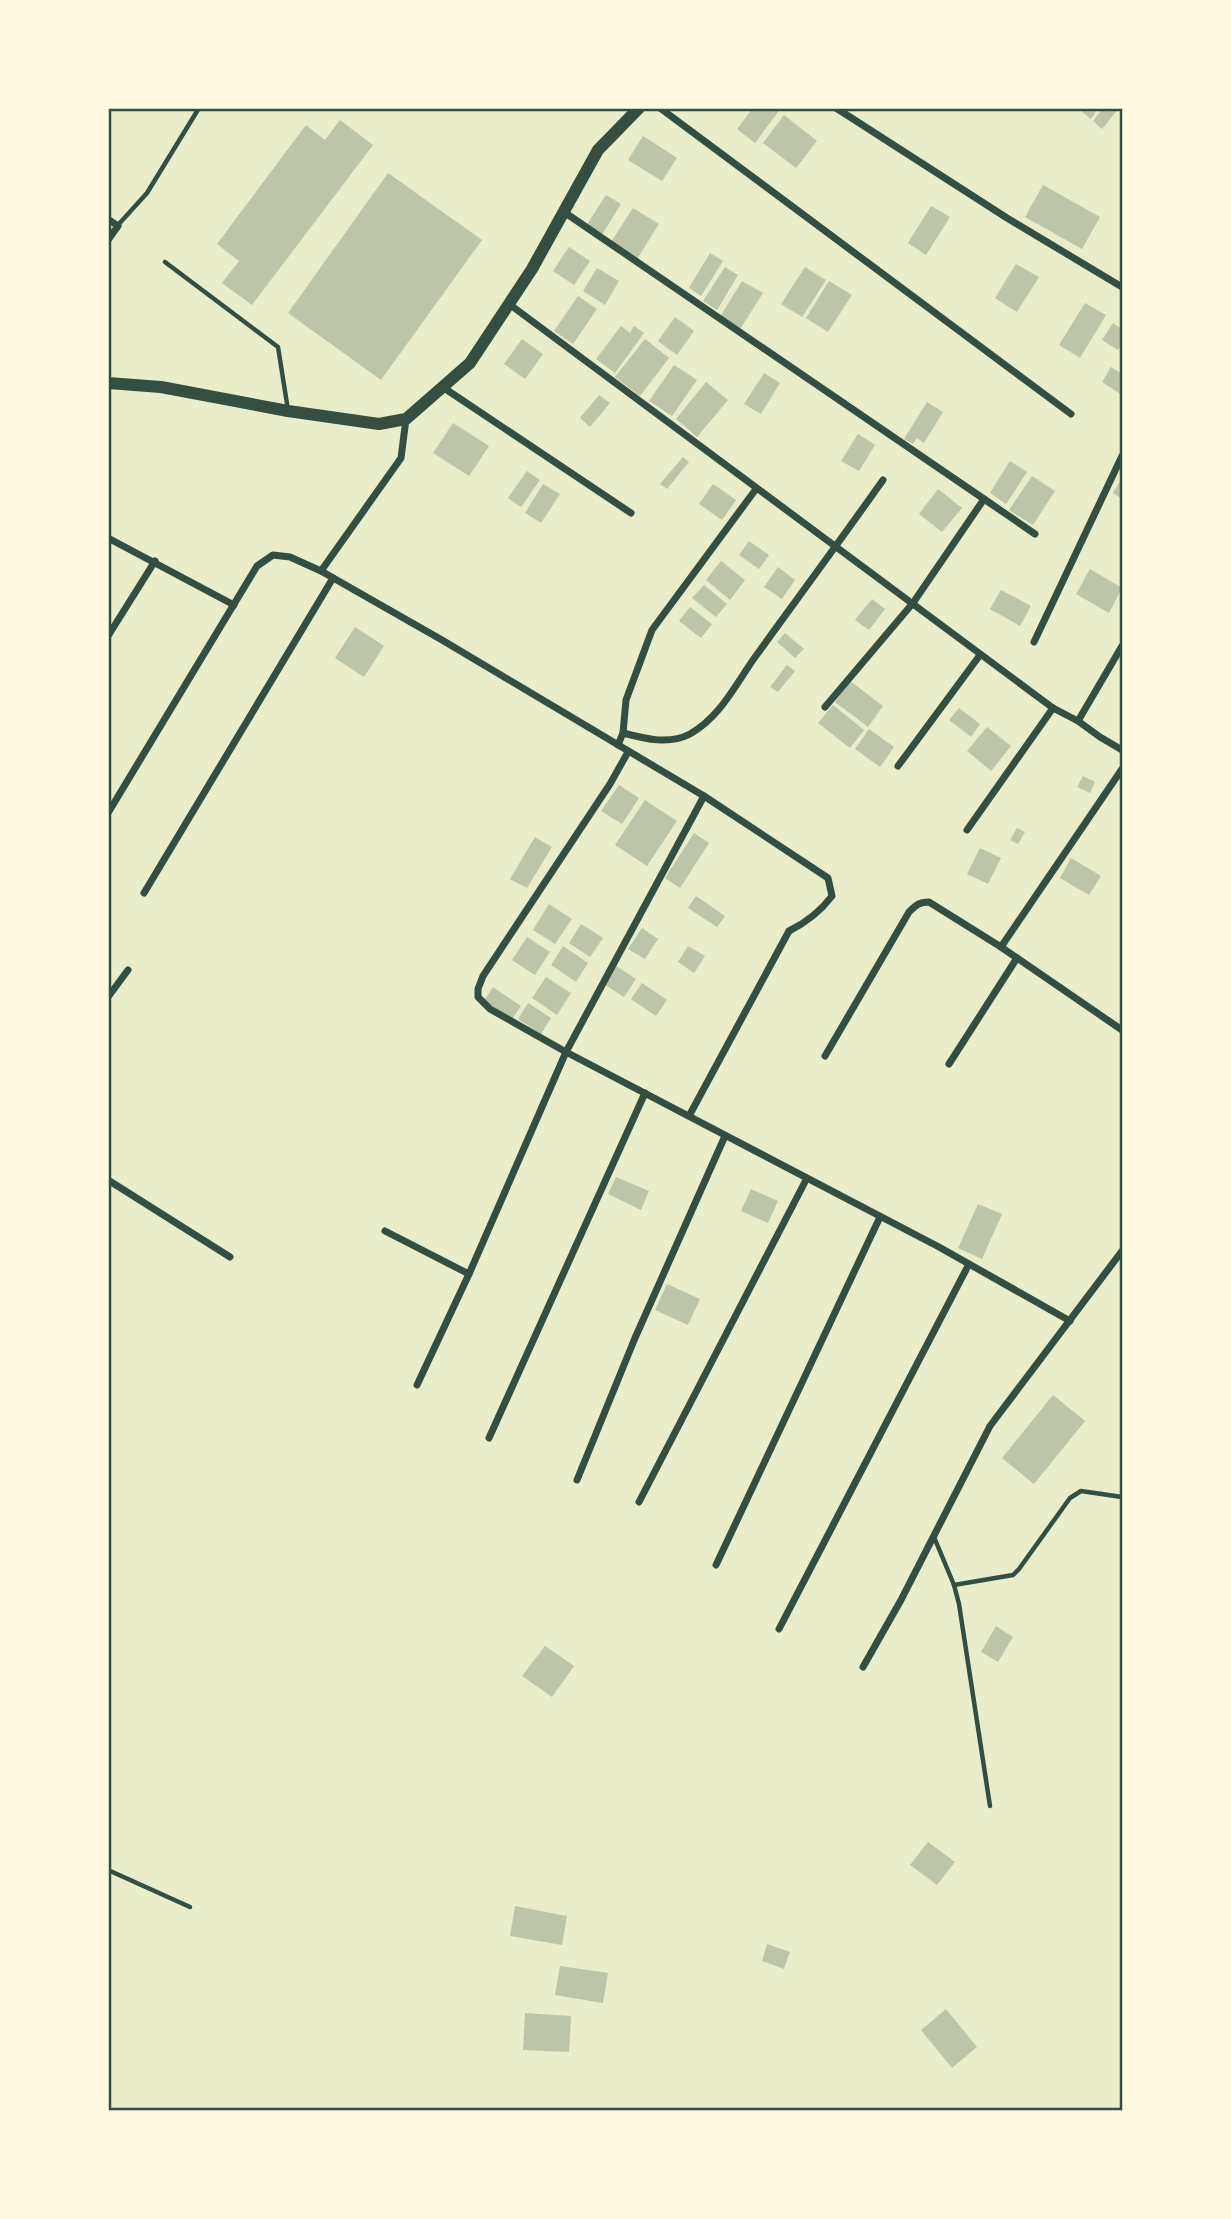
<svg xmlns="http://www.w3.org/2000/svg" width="1231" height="2219" font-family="Poppins,sans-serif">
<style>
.building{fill:#bcc5a7}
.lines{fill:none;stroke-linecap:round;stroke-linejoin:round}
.service{stroke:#344e41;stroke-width:4.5}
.minor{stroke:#344e41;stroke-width:7}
.secondary{stroke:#344e41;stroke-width:12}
.neatline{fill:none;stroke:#344e41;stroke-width:2.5}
</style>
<rect width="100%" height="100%" fill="#e9edc9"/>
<g class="building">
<polygon points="753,108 781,108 755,143 737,129"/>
<polygon points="1077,108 1098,108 1091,119"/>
<polygon points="1103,108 1119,108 1102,129 1093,121"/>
<polygon points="784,115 817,141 796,168 763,143"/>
<polygon points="340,120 373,145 252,305 222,283 239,261 217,244 306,125 325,140"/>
<polygon points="643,136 677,158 662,181 628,160"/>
<polygon points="388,173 482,240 381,380 288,313"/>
<polygon points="1043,185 1100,217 1082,249 1025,217"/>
<polygon points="606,195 621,204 601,236 586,226"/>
<polygon points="931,206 950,217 926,255 908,243"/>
<polygon points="633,208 659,224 637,259 611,242"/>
<polygon points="569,247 590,261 574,285 553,271"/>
<polygon points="710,253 723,261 701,296 689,288"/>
<polygon points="1016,264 1039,277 1017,312 995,298"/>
<polygon points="725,267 738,275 717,310 703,301"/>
<polygon points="805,267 826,280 802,317 781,304"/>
<polygon points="597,268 619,281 605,305 583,291"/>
<polygon points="742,281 763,293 740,329 720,317"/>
<polygon points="829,281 852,295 828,332 806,318"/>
<polygon points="578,296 597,309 573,344 554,331"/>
<polygon points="1085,303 1106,315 1080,358 1059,345"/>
<polygon points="675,317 694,331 677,355 658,341"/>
<polygon points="1113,323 1122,329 1122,343 1118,350 1102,340"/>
<polygon points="621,326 630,333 634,326 644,333 615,373 596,359"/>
<polygon points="522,339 543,354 525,379 504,364"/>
<polygon points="645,339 669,358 640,396 615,377"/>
<polygon points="674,365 697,380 672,416 649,401"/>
<polygon points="1111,367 1122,374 1122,395 1102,382"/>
<polygon points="764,373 780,383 761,414 744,404"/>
<polygon points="706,382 728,400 697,437 676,419"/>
<polygon points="599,395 610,403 590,427 580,418"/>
<polygon points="927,402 943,412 924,443 917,438 913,444 904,439"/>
<polygon points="453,423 489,446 469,476 433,453"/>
<polygon points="858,434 875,445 859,471 841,461"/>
<polygon points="683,457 689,462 667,489 660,484"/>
<polygon points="1010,461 1027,472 1006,504 990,493"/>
<polygon points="527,471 540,480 521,507 508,498"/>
<polygon points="1032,476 1055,491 1033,525 1009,510"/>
<polygon points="1122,478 1122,499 1113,493"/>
<polygon points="543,484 560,494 541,523 525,513"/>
<polygon points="713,484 736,500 722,520 699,504"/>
<polygon points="938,489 962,508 942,532 919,514"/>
<polygon points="749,541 769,555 759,569 739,555"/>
<polygon points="721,561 745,580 730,600 706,580"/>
<polygon points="778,567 795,580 782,599 764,587"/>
<polygon points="1090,569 1122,588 1109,613 1076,594"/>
<polygon points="704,585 727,604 716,617 692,598"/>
<polygon points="1001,590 1031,606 1020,626 990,609"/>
<polygon points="872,599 885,609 869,630 855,620"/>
<polygon points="690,607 712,624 701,638 679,621"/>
<polygon points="355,627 384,646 364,677 335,658"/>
<polygon points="785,633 804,649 795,658 777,642"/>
<polygon points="787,665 795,671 778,692 770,687"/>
<polygon points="850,681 883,706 868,727 835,702"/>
<polygon points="833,705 864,730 850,748 818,723"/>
<polygon points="959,708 980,724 971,737 949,720"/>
<polygon points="987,727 1011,746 991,771 967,751"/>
<polygon points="869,729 894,747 880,767 855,749"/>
<polygon points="1083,776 1095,782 1090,793 1077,787"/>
<polygon points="619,785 639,798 622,824 601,811"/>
<polygon points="645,800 677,821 647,866 615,845"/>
<polygon points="1017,828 1025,832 1018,844 1010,840"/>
<polygon points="694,833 709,843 680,888 665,878"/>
<polygon points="535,837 552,847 527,888 510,879"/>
<polygon points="980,848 1001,858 988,884 967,874"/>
<polygon points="1071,858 1101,876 1089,895 1060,878"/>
<polygon points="696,896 725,916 717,927 688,908"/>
<polygon points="549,904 572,919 555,944 533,930"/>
<polygon points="581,924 603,938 590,957 569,943"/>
<polygon points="642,928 658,939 645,959 628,949"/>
<polygon points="527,937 550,952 535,975 512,960"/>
<polygon points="563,946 588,963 576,982 551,965"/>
<polygon points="688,946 705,956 694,973 678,962"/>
<polygon points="616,966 636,979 624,997 604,984"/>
<polygon points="546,977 571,993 557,1015 532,998"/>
<polygon points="642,983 667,1000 656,1016 631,999"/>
<polygon points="493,987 521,1006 512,1019 484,1001"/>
<polygon points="528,1003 551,1018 541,1034 518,1019"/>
<polygon points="616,1177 649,1191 641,1210 608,1194"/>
<polygon points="751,1189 778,1201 768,1223 741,1211"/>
<polygon points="978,1204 1002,1214 982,1259 958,1248"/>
<polygon points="667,1284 700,1299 688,1325 655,1310"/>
<polygon points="1053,1395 1085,1421 1034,1484 1002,1458"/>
<polygon points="996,1626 1013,1637 998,1662 981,1652"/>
<polygon points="545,1646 574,1666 552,1697 522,1676"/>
<polygon points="928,1842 955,1862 937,1885 910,1865"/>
<polygon points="515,1906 567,1916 562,1945 510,1936"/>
<polygon points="767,1944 790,1952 784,1969 762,1961"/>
<polygon points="560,1966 608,1973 603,2003 555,1995"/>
<polygon points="946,2009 977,2047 952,2068 921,2030"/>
<polygon points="525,2013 571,2016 569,2052 523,2050"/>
</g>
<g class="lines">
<g class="service">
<polyline points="118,225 147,193 199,108"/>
<polyline points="165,262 278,347 288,410"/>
<polyline points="934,1537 954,1585 959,1604 990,1806"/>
<polyline points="954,1585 1013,1575 1019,1569 1070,1498 1081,1491 1122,1497"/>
<polyline points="108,1870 190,1907"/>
</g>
<g class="minor">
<polyline points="660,108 1071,414"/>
<polyline points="836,108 1007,218 1122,287"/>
<polyline points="564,212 984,499"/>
<polyline points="108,219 118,226 108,240"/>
<polyline points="509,304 1053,708 1078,721 1122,646"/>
<polyline points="444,388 631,513"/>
<polyline points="108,538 234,605"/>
<polyline points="108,636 155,561"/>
<polyline points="1034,642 1122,456"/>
<polyline points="825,707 913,603 984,499 1035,534"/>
<polyline points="1078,721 1100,737 1122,750"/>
<path d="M623,733C646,739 669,745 690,734C722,716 737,681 758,653C800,595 842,538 883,480"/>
<polyline points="618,745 623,733 626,700 652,630 756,489"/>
<polyline points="628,752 610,784 483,976 478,989 478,997 490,1009 566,1052 939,1247 1070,1321"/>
<polyline points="898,766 980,655"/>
<polyline points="108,813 257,566 273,555 290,557 321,571"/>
<polyline points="967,830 1053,708"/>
<polyline points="144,893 333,578"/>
<polyline points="1001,947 1122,769"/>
<polyline points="108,997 128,970"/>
<path d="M825,1056L909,912C916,905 919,902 929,902L1001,947L1122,1030"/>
<polyline points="949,1064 1017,958"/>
<path d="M689,1116L789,931C807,922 820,912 832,896L828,878L704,796"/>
<polyline points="108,1180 230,1257"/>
<polyline points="385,1231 469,1274 566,1052 704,796 442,640 321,571 401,458 406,419"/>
<polyline points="417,1385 469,1274"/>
<polyline points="489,1438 645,1093"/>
<polyline points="577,1480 635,1338 725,1136"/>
<polyline points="639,1502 807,1178"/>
<polyline points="716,1565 880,1217"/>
<polyline points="779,1629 969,1264"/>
<polyline points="863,1667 901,1600 990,1426 1122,1251"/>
</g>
<polyline class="secondary" points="108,383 161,387 288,411 379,424 406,419 470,363 532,269 598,150 639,108"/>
</g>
<rect width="1231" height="2219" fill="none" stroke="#fefae0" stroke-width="220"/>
<rect x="110" y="110" width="1011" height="1999" class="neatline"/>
</svg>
